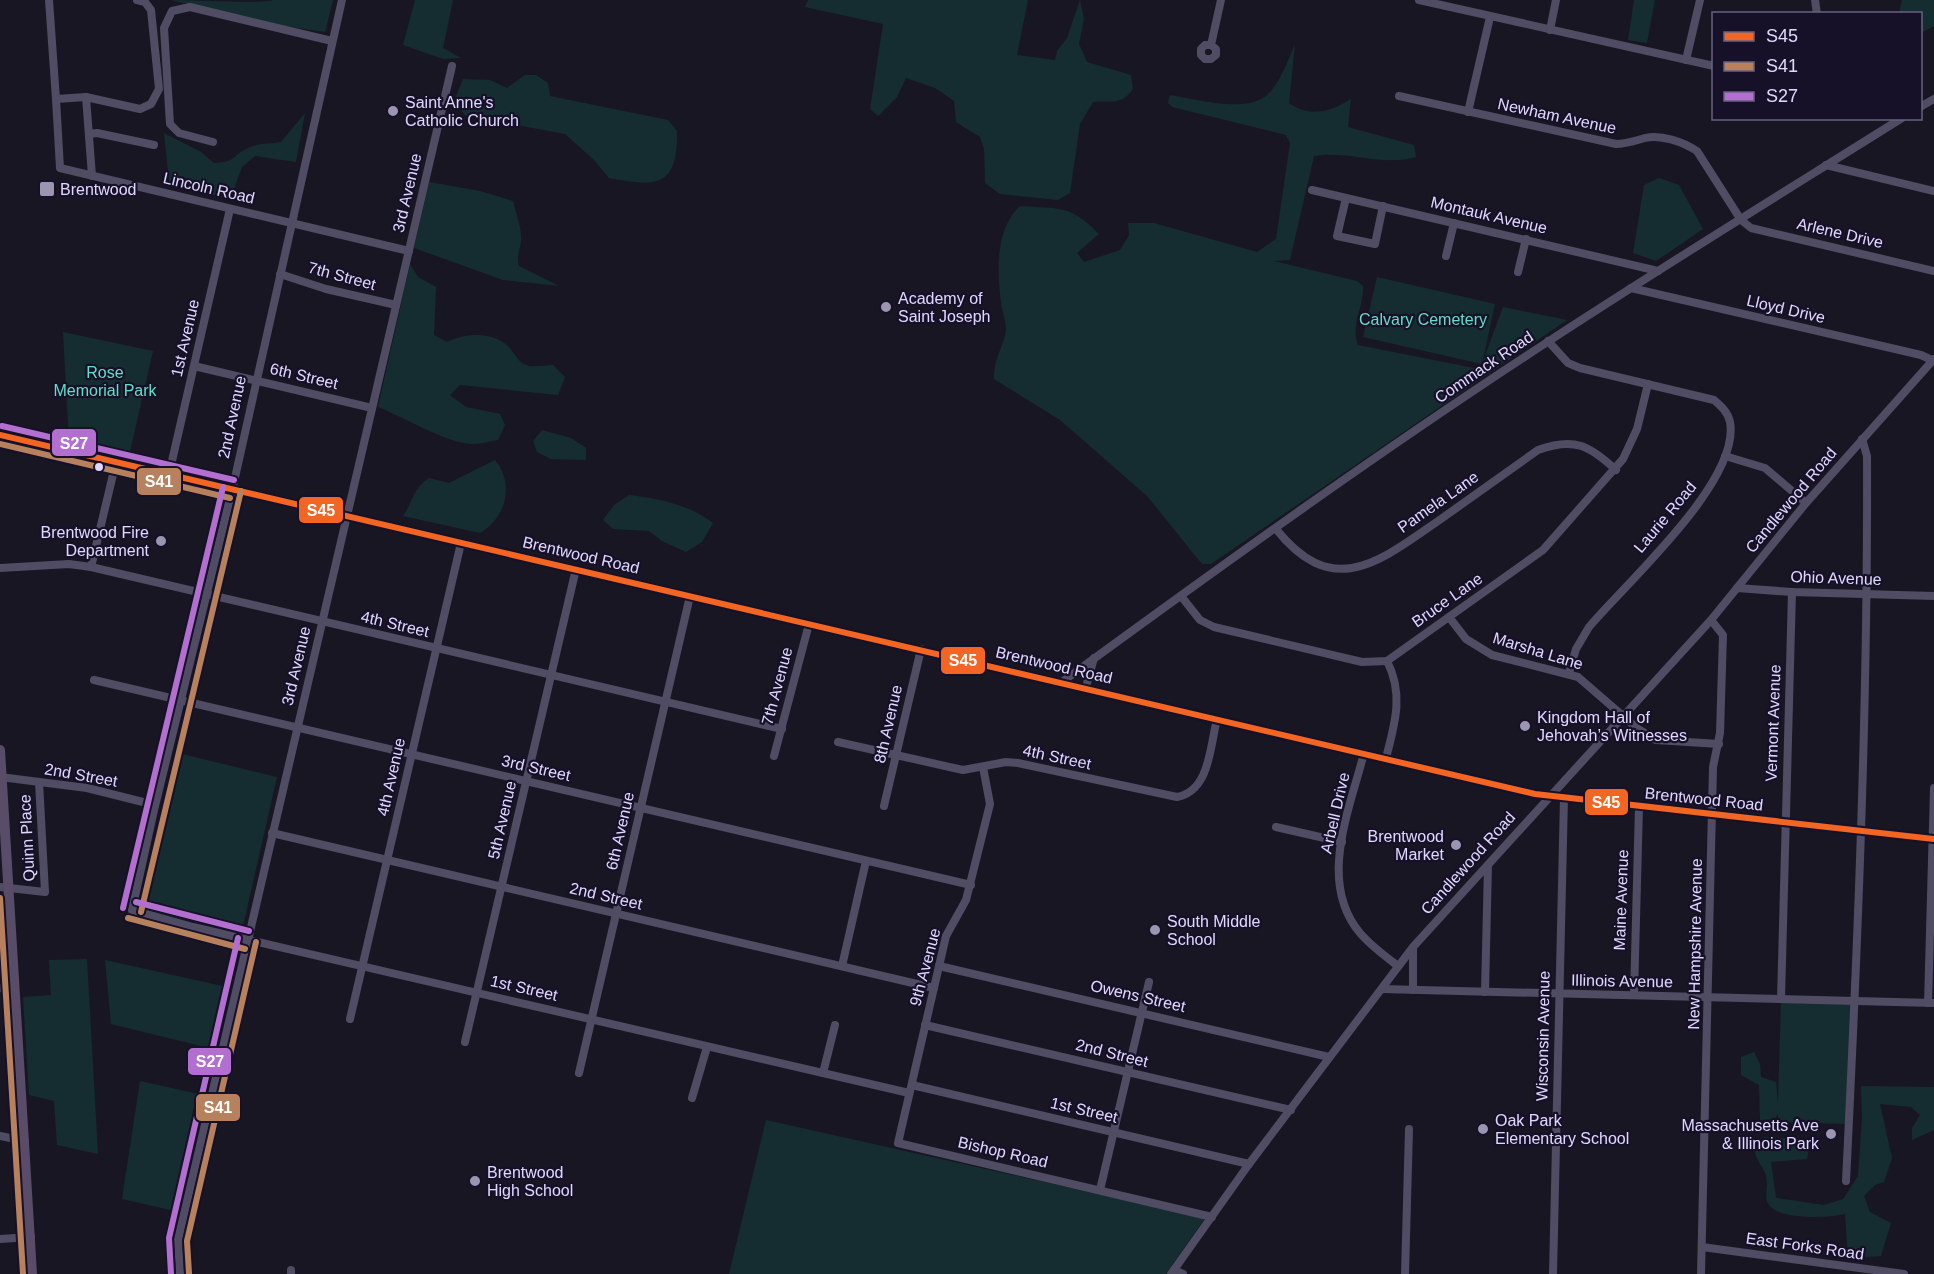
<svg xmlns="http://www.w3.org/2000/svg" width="1934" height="1274" font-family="Arial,sans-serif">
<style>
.green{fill:#152d30}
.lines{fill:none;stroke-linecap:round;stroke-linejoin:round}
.minor{stroke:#4f4c63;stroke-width:8}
.major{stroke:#584c68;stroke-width:10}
.bus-1-casing{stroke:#161128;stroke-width:10}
.bus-2-casing{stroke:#161128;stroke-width:10}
.bus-3-casing{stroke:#161128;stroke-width:10}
.bus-1{stroke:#f26522;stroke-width:6}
.bus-2{stroke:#b6815c;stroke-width:6}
.bus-3{stroke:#b36fd0;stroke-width:6}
.poi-dot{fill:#9a95b1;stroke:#161128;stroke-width:2}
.bus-dot{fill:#e0d9fe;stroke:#161128;stroke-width:2}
.labels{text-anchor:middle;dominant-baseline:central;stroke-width:4.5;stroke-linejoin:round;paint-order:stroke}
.poi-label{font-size:16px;fill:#e0d9fe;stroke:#161128;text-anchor:start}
.street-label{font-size:16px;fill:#e0d9fe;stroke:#161128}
.park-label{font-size:16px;fill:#66ddc6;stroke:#161128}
.line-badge{stroke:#161128;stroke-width:2}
.badge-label{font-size:16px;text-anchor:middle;font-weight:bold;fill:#fff}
</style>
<rect width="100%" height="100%" fill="#191623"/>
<g class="green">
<path d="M171,0C187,0 265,4 273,0H333L325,32L284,26Z"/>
<polygon points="415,0 453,0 443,48 461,58 443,59 403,45"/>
<path d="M808,0H1028L1017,55L1055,60L1057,51L1067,38L1080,0L1084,19L1079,44L1087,62L1131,75L1133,89C1121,106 1112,100 1093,102L1080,124L1070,193L1058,200L1000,194L985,183L984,149L980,137L956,122L954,101L935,88L906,78L897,97L878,116L870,109L883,24L805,7Z"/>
<polygon points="1634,0 1655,0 1647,43 1628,40"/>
<polygon points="1902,0 1934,0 1934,26 1921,33 1920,14 1899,13"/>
<path d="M1295,44L1289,103C1310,118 1330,112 1351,99L1348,127L1414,145L1416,157C1382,167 1349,150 1314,156L1290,260L1274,261L1357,281L1363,286C1364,307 1350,325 1358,345L1474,368L1481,367L1482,364L1363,337L1377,277L1495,304L1482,364L1503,307L1567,320L1211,564H1202L1147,496L1060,420L994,379C994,356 1004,347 1006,330C1006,321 1002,311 1001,302C997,271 995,229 1020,206C1059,209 1070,204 1099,234L1077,253L1084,262L1120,250L1129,235L1128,223H1154L1257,252L1276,239L1290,143L1286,135L1172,107L1168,103L1170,95C1196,99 1249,115 1269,93C1281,81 1288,60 1295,44Z"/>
<path d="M525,75H536L548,83L550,96L668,120L677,131C678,188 656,187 609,178L594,160L565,134L465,115L454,101L463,79L490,80L507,88Z"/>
<path d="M305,113L296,162L255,156L242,167L230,200L169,181L164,133L201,152L214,163C237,162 231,156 248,148C257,143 271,144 281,142Z"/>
<polygon points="1659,178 1679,185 1703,229 1656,261 1633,253 1644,185"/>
<path d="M429,182L480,191L513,201C516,214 522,228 521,241C520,251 516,255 519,266L559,286L503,280L414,248Z"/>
<path d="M410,264L418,277L436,287L434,335L447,342C466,333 493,331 509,347C515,354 519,364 529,366C536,367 546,365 553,365L565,377L558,395L460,385L450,395L466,407L500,414L505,425L498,440C490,441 482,444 474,444C447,444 404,417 378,407Z"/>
<polygon points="63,332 153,351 129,456 69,442"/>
<polygon points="542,430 571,438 586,448 586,460 551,459 537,452 533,441"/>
<path d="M495,460C515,484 506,518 480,533L403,516C414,500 412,490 429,478L449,483Z"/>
<path d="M629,495C660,499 688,504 713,523L702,542L686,552L662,541L649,531L613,529L603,520L614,505Z"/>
<polygon points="174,752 277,777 243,926 237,932 139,909"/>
<polygon points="87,959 98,1154 57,1145 54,1101 29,1095 23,997 51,995 49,960"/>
<polygon points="105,960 227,987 213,1049 111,1024"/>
<polygon points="1781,1001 1846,1002 1853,1007 1846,1124 1778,1122 1778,1114 1775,1119 1760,1120 1759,1085 1741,1075 1741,1057 1754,1052 1760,1064 1761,1077 1776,1082 1778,1103"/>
<polygon points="140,1081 203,1095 175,1211 122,1199"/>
<path d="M1861,1086L1934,1087V1130L1912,1140V1128L1920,1115L1911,1107L1880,1104L1892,1158L1884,1182L1875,1185L1864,1196L1870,1212L1891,1223L1881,1256L1848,1258L1845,1214C1829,1218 1773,1221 1767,1201C1765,1192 1769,1181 1765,1173C1760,1161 1753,1158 1755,1144L1765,1137L1811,1140L1807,1159L1771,1162L1776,1198L1824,1205L1843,1199L1858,1176L1862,1118Z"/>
<polygon points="766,1120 1205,1218 1166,1274 729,1274"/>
</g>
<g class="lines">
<g class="minor">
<polyline points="49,0 56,99 86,97 140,109 151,104 159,89 151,10 145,2 137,0"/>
<polyline points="342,0 234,482 154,810 132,910 193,927 909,1093"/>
<polyline points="1419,0 1714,66"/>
<polyline points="1815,0 1817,14"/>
<polyline points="1550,30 1556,0"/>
<polyline points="1211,45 1205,45 1201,49 1201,55 1205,59 1211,59 1216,55 1216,49 1211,45 1221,0"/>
<polyline points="1686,60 1700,0"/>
<path d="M1399,96L1616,144C1626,144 1634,141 1645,138C1661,134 1683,142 1697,151L1741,220L1751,228L1934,271"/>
<polyline points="86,97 92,176"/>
<polyline points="56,99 60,168 409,251"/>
<polyline points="1920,107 1934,99"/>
<polyline points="1468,112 1490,17"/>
<polyline points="89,134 97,133 154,145"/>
<polyline points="213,142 179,133 170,124 164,28 172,11 190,7 332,41"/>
<polyline points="1826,165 1934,191"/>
<polyline points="1312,190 1658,271"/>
<polyline points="1346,198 1337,236 1375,244 1383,206"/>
<polyline points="1446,256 1454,223"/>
<polyline points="1518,272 1526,239"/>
<polyline points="280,274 326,289 396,305"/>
<polyline points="1631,288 1921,355 1934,361"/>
<path d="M1548,341L1568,363L1580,368L1714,400C1721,406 1728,412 1730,422C1741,481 1626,583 1589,627L1576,649L1569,673"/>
<polyline points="194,366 372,408"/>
<polyline points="0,435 1535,794 1934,839"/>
<polyline points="1725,456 1765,468 1806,503"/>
<polyline points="169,474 230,209"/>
<path d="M1276,529C1334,602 1381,560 1441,519C1473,496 1506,473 1538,450C1574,437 1589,445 1616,470"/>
<polyline points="91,567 116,462"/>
<polyline points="0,568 69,564 91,567 782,729"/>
<polyline points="1737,588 1792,592 1934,596"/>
<polyline points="1181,596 1200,620 1214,627 1362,662 1387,661 1543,550 1623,459 1637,429 1648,384"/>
<polyline points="1449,617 1466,639 1492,655 1578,677 1638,729 1656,740 1719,744"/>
<polyline points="94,680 971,885"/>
<path d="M1062,682C1222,565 1383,449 1549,341C1665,265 1784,192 1902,118"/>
<polyline points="1086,687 1094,658"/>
<path d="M838,742L963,770L1006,762L1018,763L1177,797C1210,791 1210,746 1217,719"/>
<path d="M1364,753C1350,809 1317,882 1360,933C1371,946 1385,956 1398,966"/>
<polyline points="774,756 809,624"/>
<path d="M1386,758C1395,723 1404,694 1387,661"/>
<polyline points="983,767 990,804 966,900 946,936 898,1143 1212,1217"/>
<polyline points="0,777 87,788 155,805"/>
<polyline points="884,806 921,649"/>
<polyline points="1276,827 1342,842"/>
<polyline points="272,833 934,988"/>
<polyline points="0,887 45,892 39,782"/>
<polyline points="1413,948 1413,990"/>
<polyline points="842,966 866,861"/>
<polyline points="939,966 1329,1057"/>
<polyline points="0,988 14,990"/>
<polyline points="1382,989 1934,1003"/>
<polyline points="1485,992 1488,865"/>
<polyline points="1634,995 1639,806"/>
<polyline points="1781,999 1792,592"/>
<polyline points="1928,1003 1934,788"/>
<polyline points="350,1019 461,543"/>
<polyline points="925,1025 1291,1110"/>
<polyline points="465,1042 576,569"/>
<polyline points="579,1073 690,596"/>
<polyline points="823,1073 835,1025"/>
<polyline points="912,1085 1249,1164"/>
<polyline points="692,1098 707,1047"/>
<polyline points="0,1136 25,1141"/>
<path d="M1846,1181C1858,940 1868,698 1867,456L1862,439"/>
<polyline points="1100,1190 1149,982"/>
<polyline points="0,1239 31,1237"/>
<polyline points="1702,1247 1904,1274"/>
<polyline points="1174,1270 1183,1274"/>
<polyline points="180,1274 178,1240 452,66"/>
<polyline points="291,1274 291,1270"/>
<polyline points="1171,1274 1249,1164 1413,947 1711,620 1806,503 1934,359"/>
<polyline points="1405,1274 1409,1129"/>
<polyline points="1553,1274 1564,798"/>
<polyline points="1701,1274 1713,767 1720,733 1723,635 1711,620"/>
</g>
<polyline class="major" points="0,750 32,1274"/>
<g class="bus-1-casing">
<polyline id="bus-1" points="0,435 1535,794 1934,839"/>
</g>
<g class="bus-2-casing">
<g id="bus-2">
<polyline points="0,444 230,498"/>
<polyline points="0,898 23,1274"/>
<polyline points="141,912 241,491"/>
<polyline points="128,918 245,949"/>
<polyline points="189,1273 187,1241 256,942"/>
</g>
</g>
<g class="bus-3-casing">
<g id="bus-3">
<polyline points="2,426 234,480"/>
<polyline points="136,902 249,931"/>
<polyline points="123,908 223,487"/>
<polyline points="171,1274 169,1238 238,938"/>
</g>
</g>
<use href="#bus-1" class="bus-1"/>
<use href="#bus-2" class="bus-2"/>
<use href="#bus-3" class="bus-3"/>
</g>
<g class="poi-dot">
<circle cx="393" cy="111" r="6"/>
<rect x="39" y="181" width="16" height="16" rx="3"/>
<circle cx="886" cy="307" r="6"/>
<circle cx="161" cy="541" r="6"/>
<circle cx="1525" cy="726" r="6"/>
<circle cx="1456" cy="845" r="6"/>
<circle cx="1155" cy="930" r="6"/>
<circle cx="1483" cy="1129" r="6"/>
<circle cx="1831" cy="1134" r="6"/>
<circle cx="475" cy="1181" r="6"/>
</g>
<circle class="bus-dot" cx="99" cy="467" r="5"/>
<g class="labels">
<g class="poi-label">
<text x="405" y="102">Saint Anne's<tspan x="405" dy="18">Catholic Church</tspan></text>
<text x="60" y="189">Brentwood</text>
<text x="898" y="298">Academy of<tspan x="898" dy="18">Saint Joseph</tspan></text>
<text x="149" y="532" text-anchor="end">Brentwood Fire<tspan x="149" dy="18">Department</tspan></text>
<text x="1537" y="717">Kingdom Hall of<tspan x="1537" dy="18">Jehovah’s Witnesses</tspan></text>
<text x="1444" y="836" text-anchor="end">Brentwood<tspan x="1444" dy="18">Market</tspan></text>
<text x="1167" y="921">South Middle<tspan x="1167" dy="18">School</tspan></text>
<text x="1495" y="1120">Oak Park<tspan x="1495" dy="18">Elementary School</tspan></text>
<text x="1819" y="1125" text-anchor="end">Massachusetts Ave<tspan x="1819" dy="18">&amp; Illinois Park</tspan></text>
<text x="487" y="1172">Brentwood<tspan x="487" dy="18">High School</tspan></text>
</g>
<g class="street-label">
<text transform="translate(1557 116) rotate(12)">Newham Avenue</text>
<text transform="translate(209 188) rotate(13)">Lincoln Road</text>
<text transform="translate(407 193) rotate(-77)">3rd Avenue</text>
<text transform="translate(1489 215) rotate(13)">Montauk Avenue</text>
<text transform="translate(1840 233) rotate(13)">Arlene Drive</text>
<text transform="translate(342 276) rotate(15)">7th Street</text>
<text transform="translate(1786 309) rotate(13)">Lloyd Drive</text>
<text transform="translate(185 338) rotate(-77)">1st Avenue</text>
<text transform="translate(1484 367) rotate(-34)">Commack Road</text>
<text transform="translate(304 376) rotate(13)">6th Street</text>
<text transform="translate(232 417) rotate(-78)">2nd Avenue</text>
<text transform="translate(1791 500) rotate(-50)">Candlewood Road</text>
<text transform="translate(1438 502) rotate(-35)">Pamela Lane</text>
<text transform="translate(1665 517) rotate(-50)">Laurie Road</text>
<text transform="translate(581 555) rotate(13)">Brentwood Road</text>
<text transform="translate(1836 578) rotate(2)">Ohio Avenue</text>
<text transform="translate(1447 600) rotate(-35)">Bruce Lane</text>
<text transform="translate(395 624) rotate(13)">4th Street</text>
<text transform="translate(1538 651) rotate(17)">Marsha Lane</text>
<text transform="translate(1054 665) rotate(13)">Brentwood Road</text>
<text transform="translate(296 666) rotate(-77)">3rd Avenue</text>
<text transform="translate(777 686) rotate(-75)">7th Avenue</text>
<text transform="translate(1773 723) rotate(-88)">Vermont Avenue</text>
<text transform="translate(888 724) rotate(-77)">8th Avenue</text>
<text transform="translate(1057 757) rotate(12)">4th Street</text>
<text transform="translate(536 768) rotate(13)">3rd Street</text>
<text transform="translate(81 775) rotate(10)">2nd Street</text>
<text transform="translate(391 777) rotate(-77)">4th Avenue</text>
<text transform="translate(1704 799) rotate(6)">Brentwood Road</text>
<text transform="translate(1335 813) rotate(-77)">Arbell Drive</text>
<text transform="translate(502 820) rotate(-77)">5th Avenue</text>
<text transform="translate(620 831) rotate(-77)">6th Avenue</text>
<text transform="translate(27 838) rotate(-93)">Quinn Place</text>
<text transform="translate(1468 863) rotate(-48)">Candlewood Road</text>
<text transform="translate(606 896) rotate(13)">2nd Street</text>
<text transform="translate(1621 900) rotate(-88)">Maine Avenue</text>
<text transform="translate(1695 944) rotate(-89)">New Hampshire Avenue</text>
<text transform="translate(925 967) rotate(-75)">9th Avenue</text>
<text transform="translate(1622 981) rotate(1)">Illinois Avenue</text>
<text transform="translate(524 988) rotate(13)">1st Street</text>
<text transform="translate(1138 996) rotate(13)">Owens Street</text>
<text transform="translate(1543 1036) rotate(-89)">Wisconsin Avenue</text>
<text transform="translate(1112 1053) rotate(14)">2nd Street</text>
<text transform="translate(1084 1110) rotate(13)">1st Street</text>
<text transform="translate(1003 1152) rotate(13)">Bishop Road</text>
<text transform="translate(1805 1246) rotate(8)">East Forks Road</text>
</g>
<g class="park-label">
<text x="1423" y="319">Calvary Cemetery</text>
<text x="105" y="372">Rose<tspan x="105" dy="18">Memorial Park</tspan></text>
</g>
</g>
<g class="line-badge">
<rect x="51" y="428" width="46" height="29" rx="6" fill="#b36fd0"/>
<rect x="136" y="467" width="46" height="29" rx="6" fill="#b6815c"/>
<rect x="298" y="496" width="46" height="28" rx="6" fill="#f26522"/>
<rect x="940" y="646" width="46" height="29" rx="6" fill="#f26522"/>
<rect x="1584" y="788" width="45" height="28" rx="6" fill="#f26522"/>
<rect x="187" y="1047" width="45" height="29" rx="6" fill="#b36fd0"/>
<rect x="195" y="1093" width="46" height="29" rx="6" fill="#b6815c"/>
</g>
<g class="badge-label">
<text x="74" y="449">S27</text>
<text x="159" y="487">S41</text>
<text x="321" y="516">S45</text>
<text x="963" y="666">S45</text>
<text x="1606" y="808">S45</text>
<text x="210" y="1067">S27</text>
<text x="218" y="1113">S41</text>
</g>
<rect x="1712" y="12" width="210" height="108" fill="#161128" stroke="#67617e" stroke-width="1.5"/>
<rect x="1724" y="32" width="30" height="9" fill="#f26522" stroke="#67617e" stroke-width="1.5"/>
<text x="1766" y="42" font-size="18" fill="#e0d9fe">S45</text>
<rect x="1724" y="62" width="30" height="9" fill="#b6815c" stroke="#67617e" stroke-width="1.5"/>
<text x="1766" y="72" font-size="18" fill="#e0d9fe">S41</text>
<rect x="1724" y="92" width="30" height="9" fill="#b36fd0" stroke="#67617e" stroke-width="1.5"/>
<text x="1766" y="102" font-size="18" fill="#e0d9fe">S27</text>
</svg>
